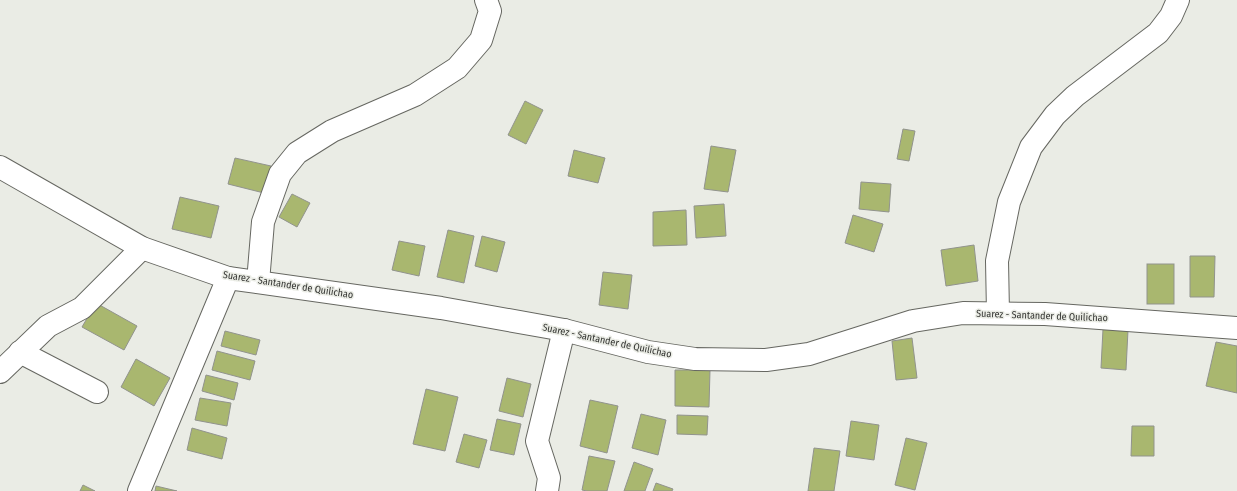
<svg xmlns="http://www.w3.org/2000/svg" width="1237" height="491" font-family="'Fira Sans Condensed',sans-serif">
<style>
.building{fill:#a9b76f;stroke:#91938d}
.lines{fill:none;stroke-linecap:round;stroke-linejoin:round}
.minor-casing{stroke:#666761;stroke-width:24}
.major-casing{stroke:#666761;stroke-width:24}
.minor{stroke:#fff;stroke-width:22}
.major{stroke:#fff;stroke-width:22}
.labels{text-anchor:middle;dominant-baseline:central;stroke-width:3;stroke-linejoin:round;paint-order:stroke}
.street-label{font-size:10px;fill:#343532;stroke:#eaece5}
</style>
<rect width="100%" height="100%" fill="#eaece5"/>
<g class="building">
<polygon points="525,101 543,110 526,144 508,135"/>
<polygon points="903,129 915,131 909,161 897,159"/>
<polygon points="711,146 736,150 728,192 704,189"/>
<polygon points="574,150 605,158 598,183 568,176"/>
<polygon points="235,158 271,166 264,193 228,184"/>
<polygon points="861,182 891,184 889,212 859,209"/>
<polygon points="292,194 310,203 297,227 279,217"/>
<polygon points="180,197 219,206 211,238 172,229"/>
<polygon points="724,204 726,236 696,238 694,206"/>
<polygon points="686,210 687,245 653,246 653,212"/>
<polygon points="853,215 883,224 874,252 845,243"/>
<polygon points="448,230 474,236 464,283 437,277"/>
<polygon points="482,236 505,242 497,272 475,266"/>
<polygon points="399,241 425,246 419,276 392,270"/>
<polygon points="974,245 978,281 946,286 941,250"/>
<polygon points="1190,256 1215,256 1214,297 1190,297"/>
<rect x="1147" y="264" width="27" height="40"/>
<polygon points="603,272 632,275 628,309 599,305"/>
<polygon points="96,303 137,326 124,350 82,327"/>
<polygon points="1103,329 1128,330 1126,370 1101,368"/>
<polygon points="225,331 260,340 256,355 221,346"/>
<polygon points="912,338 917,378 896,380 892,341"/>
<polygon points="1216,342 1237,346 1237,393 1206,386"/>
<polygon points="217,351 255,361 250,380 212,370"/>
<polygon points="136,359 170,378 154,406 121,387"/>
<polygon points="675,370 710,370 709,407 675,406"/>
<polygon points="206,375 238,383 234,400 202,391"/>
<polygon points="507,378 531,384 523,417 499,411"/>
<polygon points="426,389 458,397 445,451 413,444"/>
<polygon points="200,398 231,403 227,426 195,420"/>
<polygon points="590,400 618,406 607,453 580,446"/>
<polygon points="641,414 666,420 658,455 632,448"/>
<polygon points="677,415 708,416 707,435 677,434"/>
<polygon points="497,419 521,424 514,455 490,450"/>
<polygon points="851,421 879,425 874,460 846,456"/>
<polygon points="1132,426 1154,426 1154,456 1131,456"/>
<polygon points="192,428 227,438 222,459 187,450"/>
<polygon points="464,434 487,440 479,468 456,462"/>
<polygon points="906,438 927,443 915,490 895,485"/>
<polygon points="814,448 840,451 834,491 808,491"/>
<polygon points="589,456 615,461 607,491 587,491 582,490"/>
<polygon points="634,462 653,469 645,491 624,491"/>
<polygon points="656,483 673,489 672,491 653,491"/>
<polygon points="83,485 95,491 80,491"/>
<polygon points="156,486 177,491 155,491"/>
</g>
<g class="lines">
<g class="minor-casing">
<g id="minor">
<polyline points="258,282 263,222 280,174 297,153 332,131 415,95 457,68 481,40 490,11 486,0"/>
<polyline points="998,313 997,261 1009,202 1031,147 1055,115 1075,96 1158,33 1171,16 1178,0"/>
<polyline points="20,352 97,392"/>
<polyline points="0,372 48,326 82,308 142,248"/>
<polyline points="139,491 228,278"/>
<polyline points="547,491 549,478 537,441 564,330"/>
</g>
</g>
<g class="major-casing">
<polyline id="major" points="0,167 142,248 228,278 441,308 564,330 648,352 695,359 766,360 809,354 913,321 963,313 1045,314 1237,328"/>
</g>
<use href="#minor" class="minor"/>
<use href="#major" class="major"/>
</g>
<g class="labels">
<g class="street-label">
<text transform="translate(288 285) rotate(9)">Suarez - Santander de Quilichao</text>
<text transform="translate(1042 316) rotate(2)">Suarez - Santander de Quilichao</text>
<text transform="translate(607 341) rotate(12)">Suarez - Santander de Quilichao</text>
</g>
</g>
</svg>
